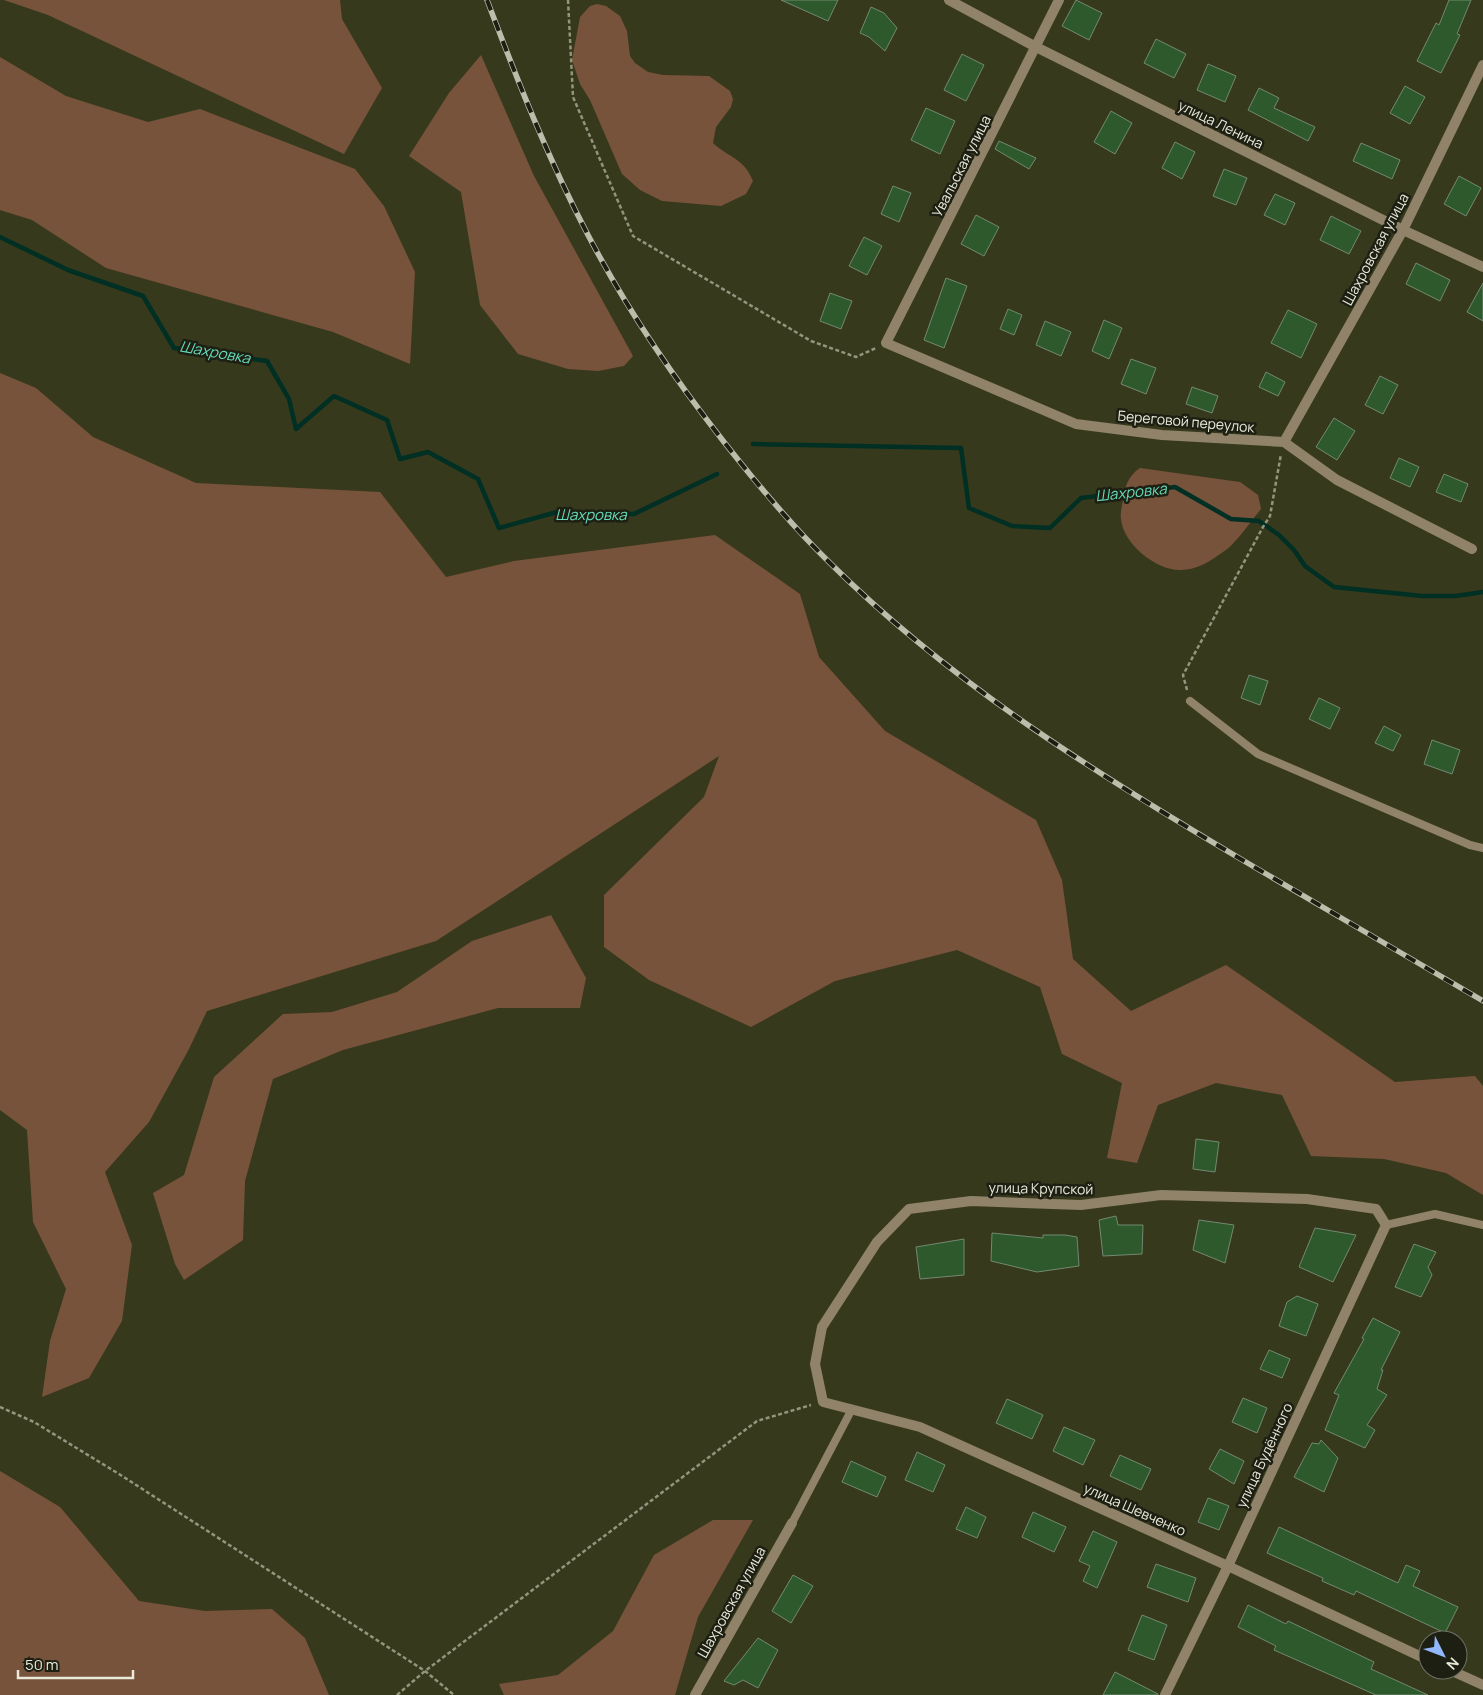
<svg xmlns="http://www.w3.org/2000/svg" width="1483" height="1695" font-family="Manrope,sans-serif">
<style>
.green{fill:#78533b}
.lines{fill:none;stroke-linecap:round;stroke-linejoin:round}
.stream{stroke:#002f24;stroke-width:4.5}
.building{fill:#2e592c;stroke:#738971}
.path{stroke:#93957f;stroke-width:2.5;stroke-dasharray:4 2.5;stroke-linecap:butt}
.service{stroke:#90836a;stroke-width:8}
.minor{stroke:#90836a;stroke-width:10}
.rail-casing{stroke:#bcbeab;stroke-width:5.5}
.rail{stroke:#1e1f13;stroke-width:4;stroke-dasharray:11;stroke-linecap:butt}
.labels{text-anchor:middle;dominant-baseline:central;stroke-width:5;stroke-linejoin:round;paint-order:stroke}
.street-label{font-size:14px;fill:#e9ebda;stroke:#1e1f13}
.water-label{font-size:15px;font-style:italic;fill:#64dab9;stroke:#1e1f13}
</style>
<rect width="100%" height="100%" fill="#37391d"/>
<g class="green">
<polygon points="4,0 340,0 342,19 382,88 344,154 48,15"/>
<path d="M597,4L606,6L620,16L627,31L630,56L635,63L648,72L663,75L709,76L730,91L733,99L731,107L716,127L713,143C729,158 743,157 753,181L746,194L721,206L662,201L640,190L622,174L590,100L580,84L572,60L580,17L590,6Z"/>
<polygon points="481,55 534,176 633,356 624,366 598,371 568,369 518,354 480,305 461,192 409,156 449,93"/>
<polygon points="0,57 66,96 148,122 200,109 355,169 384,206 415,272 410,364 333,332 106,268 32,220 0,210"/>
<polygon points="0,373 36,388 93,437 196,483 380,492 446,577 514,561 715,535 800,594 819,657 885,731 1036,820 1062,880 1073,959 1131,1011 1226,965 1395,1082 1475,1076 1483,1086 1483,1195 1446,1173 1384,1159 1311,1156 1282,1095 1216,1083 1158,1105 1137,1163 1107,1158 1122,1083 1062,1054 1040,987 957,950 835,981 751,1027 649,980 604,947 604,895 704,797 719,756 436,941 207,1011 189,1049 149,1122 105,1172 132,1245 122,1321 89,1378 42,1397 50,1341 66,1289 33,1222 27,1130 0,1110"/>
<path d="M1140,468L1240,482L1258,495L1261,509C1251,521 1235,545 1223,552C1211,561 1196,570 1181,570C1157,571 1123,544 1121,519C1120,513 1122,506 1123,500C1125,486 1128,476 1140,468Z"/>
<polygon points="551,915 586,978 580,1008 498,1008 343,1050 273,1079 245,1181 243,1240 184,1280 175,1264 153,1193 184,1175 214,1077 283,1014 332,1012 397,992 472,941"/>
<polygon points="0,1471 60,1507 139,1601 205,1611 272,1609 305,1638 329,1695 0,1695"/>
<polygon points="713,1520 753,1520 698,1617 675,1695 504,1695 499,1684 558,1675 613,1631 654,1555"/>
</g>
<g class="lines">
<g class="stream">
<polyline points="0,237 68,270 143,296 174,348 267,361 289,399 296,429 334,396 387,420 400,459 428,452 478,479 499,528 557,512 634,514 717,474"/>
<polyline points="753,444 961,448 969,508 1012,526 1050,528 1081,498 1175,487 1231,519 1259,521 1279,535 1294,550 1305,566 1334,587 1422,596 1456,596 1483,592"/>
</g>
</g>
<g class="building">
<polygon points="781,0 838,0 828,21"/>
<polygon points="1076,0 1102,13 1089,40 1062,26"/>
<polygon points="1449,0 1471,0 1457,34 1460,35 1441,73 1417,61 1436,23 1439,25"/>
<polygon points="871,7 884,13 897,28 885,51 869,37 860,33"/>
<polygon points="1156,39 1186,54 1174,78 1144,63"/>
<polygon points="962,54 984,65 966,101 944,90"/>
<polygon points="1208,64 1236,76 1225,102 1197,90"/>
<polygon points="1405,86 1425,97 1410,124 1390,113"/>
<polygon points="1259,88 1279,98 1274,108 1315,127 1308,141 1248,110"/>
<polygon points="926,108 955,121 940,154 911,140"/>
<polygon points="1111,111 1132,123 1115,154 1094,142"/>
<polygon points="999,141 1036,158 1029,169 995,149"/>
<polygon points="1175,142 1195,152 1182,179 1162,168"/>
<polygon points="1361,143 1400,160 1392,179 1353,161"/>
<polygon points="1224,169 1247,178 1236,205 1213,196"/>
<polygon points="1459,176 1481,188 1466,216 1444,204"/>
<polygon points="893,186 911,193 899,222 881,214"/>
<polygon points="1275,194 1295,203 1285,225 1264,215"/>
<polygon points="976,215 999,227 984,256 961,244"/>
<polygon points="1331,216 1361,231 1349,254 1320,240"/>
<polygon points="864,237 882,246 867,275 849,266"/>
<polygon points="1416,263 1450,280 1440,301 1406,284"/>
<polygon points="946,278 967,286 944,348 924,340"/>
<polygon points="1483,283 1483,321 1467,312"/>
<polygon points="830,293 852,301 841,329 820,321"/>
<polygon points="1008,309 1022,315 1014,335 1000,329"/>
<polygon points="1288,310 1317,324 1301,358 1271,343"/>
<polygon points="1104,320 1122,328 1109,359 1092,351"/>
<polygon points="1045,321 1071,332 1061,356 1036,345"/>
<polygon points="1131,359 1156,368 1146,394 1121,384"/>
<polygon points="1266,372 1285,382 1278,396 1259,387"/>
<polygon points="1380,376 1398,385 1383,414 1365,405"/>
<polygon points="1192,387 1218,396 1212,413 1186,404"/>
<polygon points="1334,418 1355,431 1337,460 1316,447"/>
<polygon points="1399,458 1419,467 1410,487 1390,478"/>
<polygon points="1444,474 1468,484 1461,502 1436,492"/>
<polygon points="1249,675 1268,681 1260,705 1241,698"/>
<polygon points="1319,698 1340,708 1330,729 1309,719"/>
<polygon points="1384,726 1401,735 1393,751 1375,743"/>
<polygon points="1432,740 1460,750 1452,774 1424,764"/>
<polygon points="1196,1139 1219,1142 1215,1172 1193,1169"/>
<polygon points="1116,1216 1118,1225 1143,1225 1142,1254 1103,1256 1099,1220"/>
<polygon points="1199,1220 1234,1225 1225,1263 1193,1250"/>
<polygon points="1315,1228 1356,1235 1333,1282 1299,1267"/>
<polygon points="992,1233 1043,1238 1043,1235 1065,1235 1077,1237 1079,1266 1037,1272 991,1261"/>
<polygon points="964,1239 964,1275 920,1279 916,1247"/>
<polygon points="1414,1244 1436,1252 1428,1267 1432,1275 1421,1297 1395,1287"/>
<polygon points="1297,1296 1318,1304 1306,1336 1279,1326 1287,1302"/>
<polygon points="1373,1318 1400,1332 1381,1370 1383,1370 1377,1389 1387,1395 1367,1425 1375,1430 1365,1448 1325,1430 1339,1395 1334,1393 1364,1339 1362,1338"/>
<polygon points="1269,1350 1290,1359 1282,1378 1260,1369"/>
<polygon points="1243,1398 1267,1408 1257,1433 1232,1422"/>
<polygon points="1007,1399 1043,1415 1032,1439 996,1423"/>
<polygon points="1064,1427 1095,1440 1083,1465 1053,1451"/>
<polygon points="1321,1440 1338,1458 1324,1492 1294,1477 1312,1443 1319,1444"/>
<polygon points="1220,1449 1244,1461 1234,1484 1209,1469"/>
<polygon points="917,1452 945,1465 933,1492 905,1480"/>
<polygon points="1120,1455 1151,1469 1141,1490 1110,1476"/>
<polygon points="851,1461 886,1477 877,1497 842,1482"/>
<polygon points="1208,1498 1229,1506 1219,1530 1198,1522"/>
<polygon points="966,1507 986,1517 977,1538 956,1529"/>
<polygon points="1033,1512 1066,1527 1054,1552 1022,1537"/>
<polygon points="1279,1527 1398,1583 1406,1565 1420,1571 1413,1586 1458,1607 1445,1633 1356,1591 1354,1595 1322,1581 1323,1578 1267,1553"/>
<polygon points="1093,1531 1117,1542 1097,1588 1083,1581 1090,1566 1079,1561"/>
<polygon points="1156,1564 1196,1578 1188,1602 1147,1587"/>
<polygon points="793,1575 813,1586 791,1623 772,1611"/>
<polygon points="1248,1605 1286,1624 1288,1621 1374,1662 1371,1669 1428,1695 1376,1695 1274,1650 1276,1646 1238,1627"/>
<polygon points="1142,1615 1167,1625 1154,1660 1128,1650"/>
<polygon points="758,1638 778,1650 758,1688 743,1680 734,1685 724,1681"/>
<polygon points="1115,1672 1158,1694 1158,1695 1103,1695"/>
</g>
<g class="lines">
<g class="path">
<polyline points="568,0 573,97 633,236 811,341 856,357 876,348"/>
<polyline points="1187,690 1183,675 1263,527 1270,516 1281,454"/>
<polyline points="0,1407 34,1422 119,1474 425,1671 454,1695"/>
<polyline points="397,1695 425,1671 757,1421 811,1405"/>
</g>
<g class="service">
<polyline points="1190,701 1258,754 1470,845 1483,848"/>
<polyline points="1386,1225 1435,1214 1483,1225"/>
<polyline points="792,1523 852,1409"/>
</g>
<g class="minor">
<polyline points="949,0 1036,47 1403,230 1483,267"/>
<polyline points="1059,0 886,343 1076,424 1162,435 1284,442 1337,480 1472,549"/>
<polyline points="1284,442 1403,230 1483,65"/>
<polyline points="1450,1670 1483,1685"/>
<polyline points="695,1695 792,1523"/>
<polyline points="1165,1695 1228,1566 1386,1225 1376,1209 1307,1199 1161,1195 1081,1205 971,1201 909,1209 877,1242 822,1327 815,1364 823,1402 920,1427 1228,1566 1428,1660"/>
</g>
<g class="rail-casing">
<path id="rail" d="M487,0C517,79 548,159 588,235C626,308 673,377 724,442C757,484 791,525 830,563C955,687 1105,779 1256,868C1332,912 1407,957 1483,1001"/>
</g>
<use href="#rail" class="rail"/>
</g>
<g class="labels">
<g class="street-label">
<text transform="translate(1221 124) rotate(26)">улица Ленина</text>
<text transform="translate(961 166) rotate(-63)">Увальская улица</text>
<text transform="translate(1375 249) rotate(-62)">Шахровская улица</text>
<text transform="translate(1186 421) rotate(5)">Береговой переулок</text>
<text transform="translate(1041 1188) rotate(1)">улица Крупской</text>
<text transform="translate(1264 1455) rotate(-65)">улица Будённого</text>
<text transform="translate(1135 1509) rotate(24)">улица Шевченко</text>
<text transform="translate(731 1602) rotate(-61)">Шахровская улица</text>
</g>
<g class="water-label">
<text transform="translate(215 352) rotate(10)">Шахровка</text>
<text transform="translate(1131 492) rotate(-6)">Шахровка</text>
<text x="591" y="514">Шахровка</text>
</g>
</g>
<g transform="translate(1443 1655) rotate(132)"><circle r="24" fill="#1e1f13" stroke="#6f7163"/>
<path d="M0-4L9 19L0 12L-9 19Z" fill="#92b7fd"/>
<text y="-8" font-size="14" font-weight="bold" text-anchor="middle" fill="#e9ebda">N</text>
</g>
<path d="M18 1670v8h115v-8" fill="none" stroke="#e9ebda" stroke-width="2.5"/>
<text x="25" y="1670" font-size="15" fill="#e9ebda" stroke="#1e1f13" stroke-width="4" paint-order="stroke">50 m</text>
</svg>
